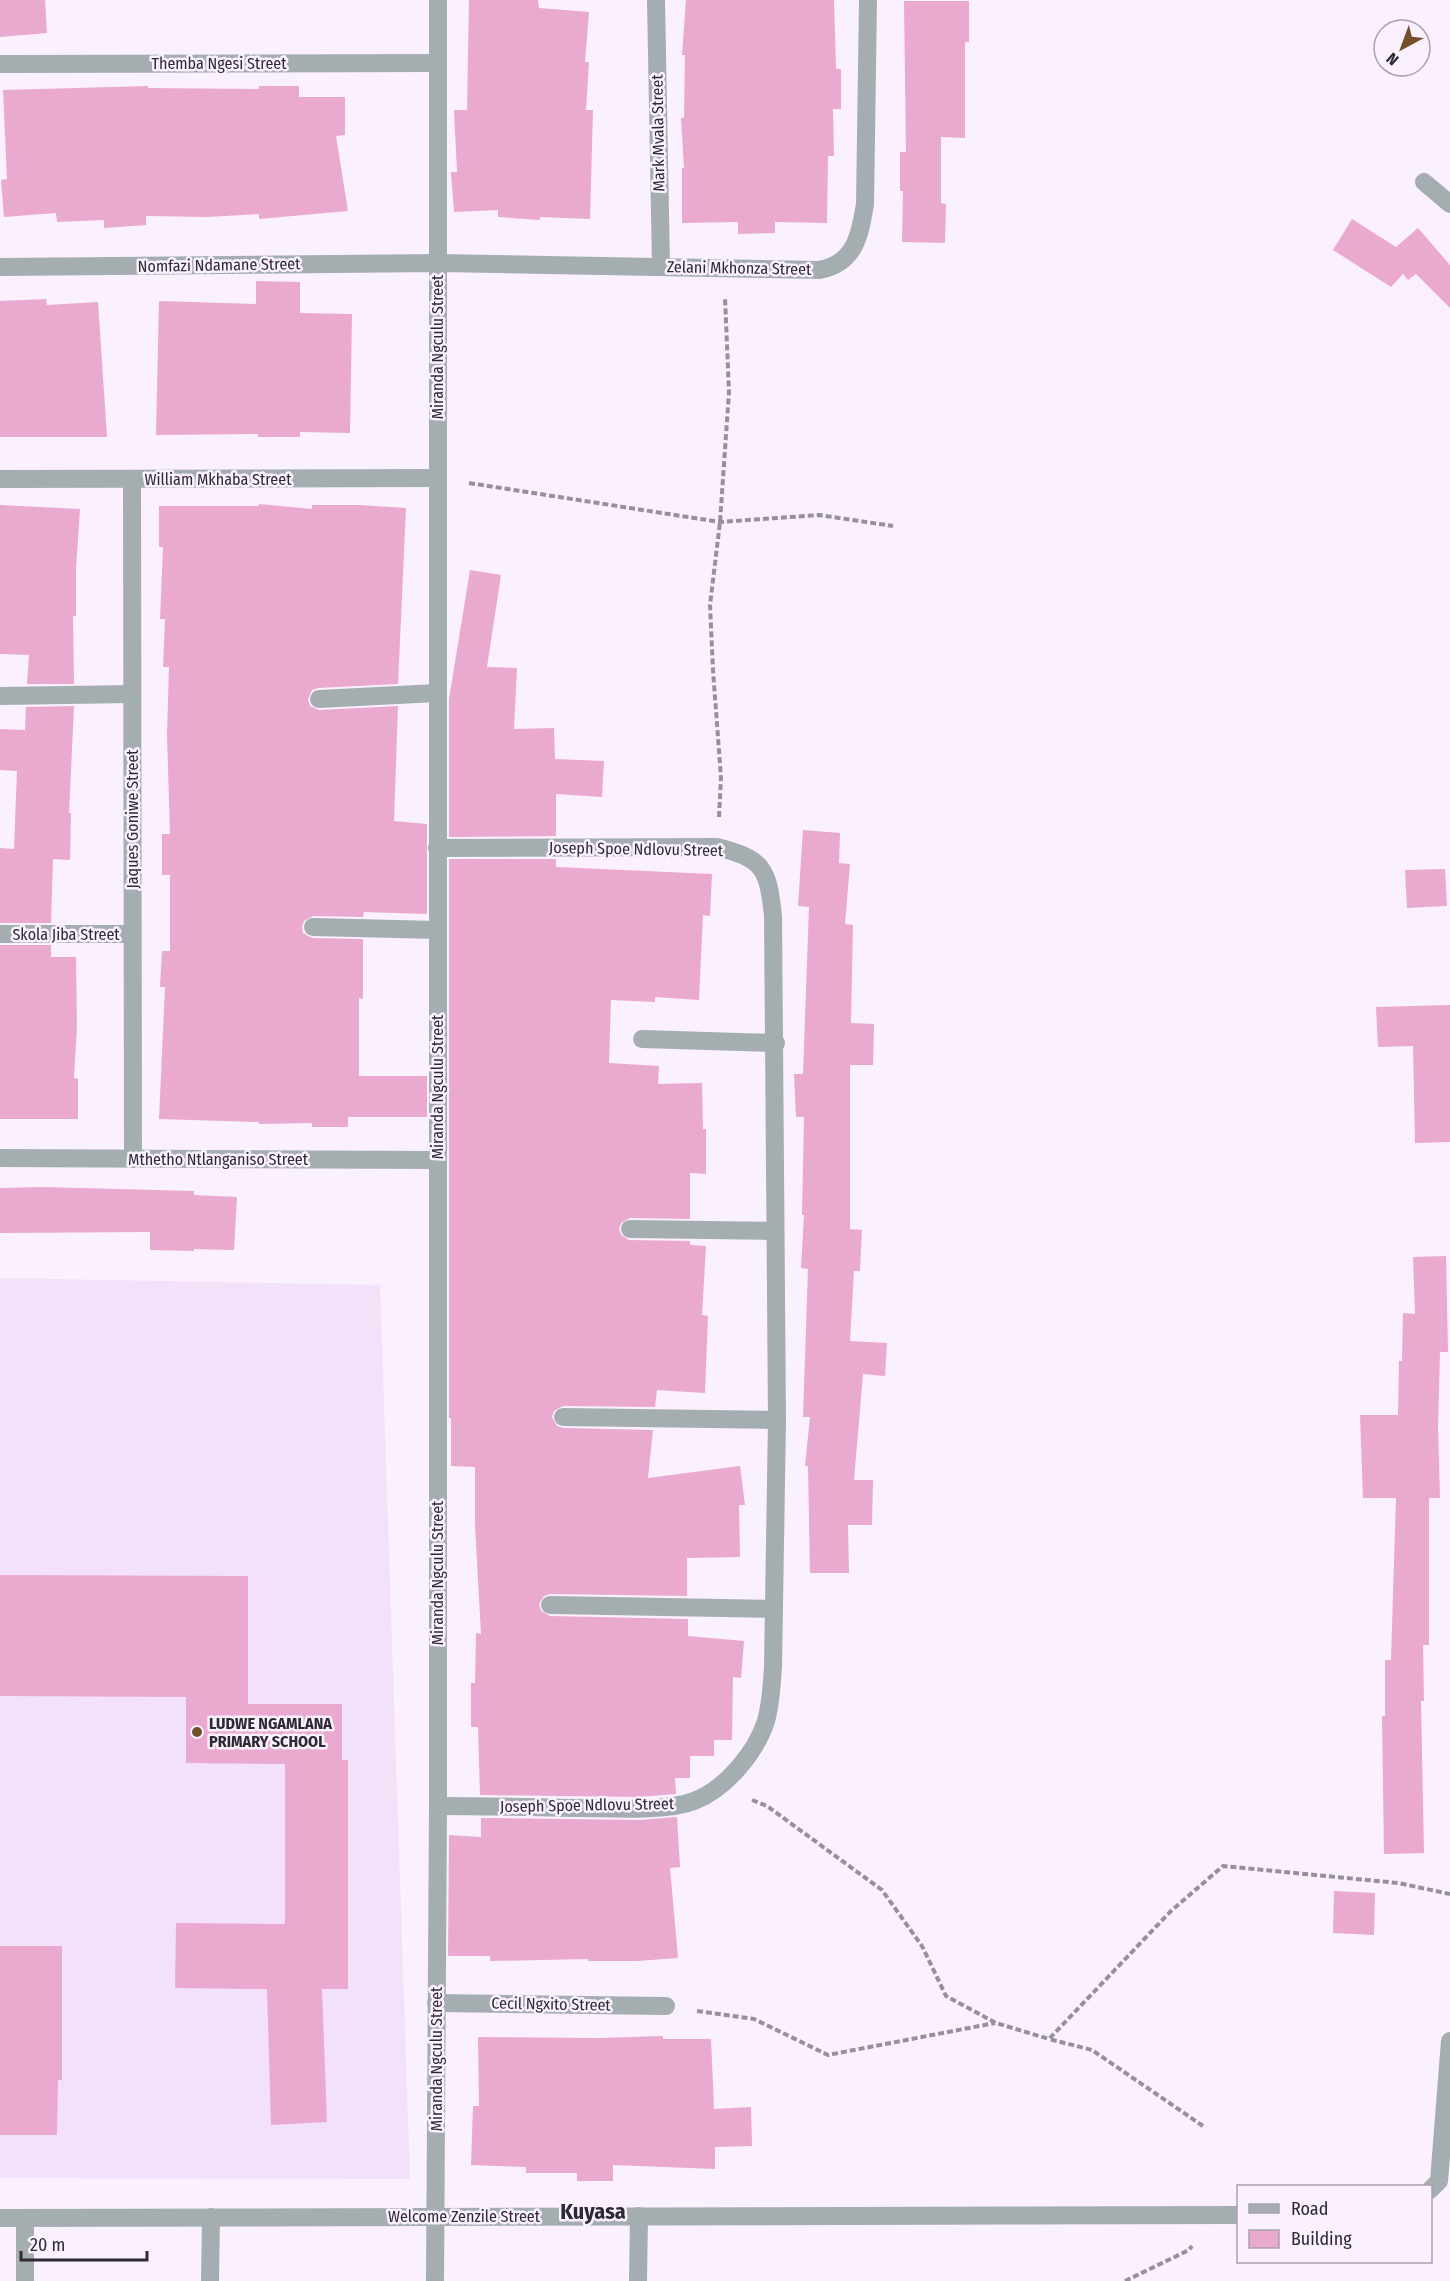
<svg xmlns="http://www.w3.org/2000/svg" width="1450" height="2281" font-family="'Fira Sans Condensed',sans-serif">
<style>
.built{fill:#f2e1f9}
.building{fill:#eaa9ce}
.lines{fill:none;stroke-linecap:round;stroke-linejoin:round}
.path{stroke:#97909a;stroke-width:4;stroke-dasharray:6 3;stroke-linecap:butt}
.street{stroke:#a4aeb0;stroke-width:18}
.poi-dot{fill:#735029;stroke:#faf0fe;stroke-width:2}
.labels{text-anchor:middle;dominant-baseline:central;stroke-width:5;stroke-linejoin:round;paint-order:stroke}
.street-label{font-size:16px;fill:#2f2a31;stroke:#faf0fe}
.poi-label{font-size:16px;font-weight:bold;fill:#2f2a31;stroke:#faf0fe;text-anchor:start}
.district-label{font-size:22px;font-weight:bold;fill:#2f2a31;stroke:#faf0fe}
</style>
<rect width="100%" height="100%" fill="#faf0fe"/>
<polygon class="built" points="0,1278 380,1285 410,2179 0,2178"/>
<g class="building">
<polygon points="0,0 45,0 47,33 0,37"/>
<polygon points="469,0 538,0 539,8 589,12 585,62 589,62 586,110 593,110 590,219 540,217 540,220 498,217 498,210 454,212 451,172 457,172 454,110 467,110"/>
<polygon points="686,0 834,0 836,69 841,69 841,109 833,109 834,156 828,156 827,223 775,222 775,233 738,234 738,222 682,223 682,168 684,168 681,118 684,118 685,55 682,55"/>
<polygon points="904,1 969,1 969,42 965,42 965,138 941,137 941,203 946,204 945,243 902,242 903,191 900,191 900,152 906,152"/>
<polygon points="148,86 148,88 259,89 259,86 299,86 299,97 345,97 345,135 336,136 348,211 259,219 259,214 207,217 146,216 146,225 104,228 104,220 57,222 56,213 4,217 1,180 7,179 3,90"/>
<polygon points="1352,219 1396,247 1418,228 1450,265 1450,308 1416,274 1408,280 1403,274 1391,287 1333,250"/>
<polygon points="256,281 300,282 300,313 352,314 350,433 300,432 300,437 258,437 258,434 156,435 159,301 256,304"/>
<polygon points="46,299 47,305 98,302 107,437 0,437 0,301"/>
<polygon points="259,504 312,509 312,505 359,505 406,508 398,684 318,688 312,690 308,699 310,706 319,710 398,706 394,821 427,824 427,914 364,912 363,917 313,916 304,921 302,927 303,933 312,938 363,939 363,999 359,998 359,1076 427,1076 427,1117 348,1117 348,1127 312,1127 312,1123 259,1124 259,1122 159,1119 165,987 160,987 162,951 170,951 170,875 162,875 162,834 170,834 167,734 169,667 163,667 165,619 160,619 163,547 159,547 159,506 259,506"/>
<polygon points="0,505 80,509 76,569 76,616 73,616 74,684 27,684 29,655 0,654"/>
<polygon points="470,570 501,575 487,667 517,668 514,729 554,728 555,759 604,761 602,797 556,794 556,836 449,837 449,699"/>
<polygon points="74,706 69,813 71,813 70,860 53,859 51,923 0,923 0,848 14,849 17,771 0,770 0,729 25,730 26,707"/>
<polygon points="803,830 840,833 839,863 850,864 845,924 853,925 851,1023 874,1024 873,1065 850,1065 850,1229 862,1230 860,1271 854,1271 850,1341 887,1343 885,1376 863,1374 854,1480 873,1480 872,1525 848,1525 849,1573 810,1573 808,1466 805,1466 810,1417 803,1417 808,1269 801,1268 804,1215 802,1215 804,1117 796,1117 794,1074 803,1074 809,907 798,906"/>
<polygon points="449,859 556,859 556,867 712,874 710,916 703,915 699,1000 655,997 655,1002 611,1000 609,1063 659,1066 658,1084 702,1083 703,1129 706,1129 706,1174 690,1173 690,1219 630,1218 621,1223 619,1229 621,1235 629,1240 690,1241 690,1245 706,1246 702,1315 708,1316 705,1393 657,1390 655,1407 563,1406 554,1411 552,1417 557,1426 563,1428 653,1430 648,1478 740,1466 745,1505 739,1505 740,1557 687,1558 687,1596 550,1594 544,1596 539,1604 541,1611 550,1616 688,1619 688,1636 744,1641 741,1678 733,1677 732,1740 714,1740 714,1756 690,1756 690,1778 675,1778 676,1794 638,1797 480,1795 478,1727 471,1727 471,1683 475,1683 476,1633 481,1634 475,1525 475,1467 451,1466 451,1418 449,1418"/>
<polygon points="1445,869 1447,906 1407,908 1405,870"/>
<polygon points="0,945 51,945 51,957 76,957 77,1026 74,1078 78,1079 78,1119 0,1119"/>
<polygon points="1450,1005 1450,1142 1415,1143 1413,1046 1378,1047 1376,1007"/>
<polygon points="41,1187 194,1191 194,1195 237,1197 234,1250 194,1249 194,1251 150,1250 150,1232 0,1233 0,1188"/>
<polygon points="1446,1256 1448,1352 1440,1352 1438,1426 1440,1498 1429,1498 1429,1645 1423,1645 1424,1701 1421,1701 1424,1853 1384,1854 1382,1716 1385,1716 1385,1660 1391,1660 1396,1498 1363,1498 1360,1415 1398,1415 1399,1361 1402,1361 1403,1313 1415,1314 1413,1257"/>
<polygon points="0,1575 248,1576 248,1704 342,1704 342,1760 348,1760 348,1989 322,1989 327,2122 271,2125 267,1989 175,1988 176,1923 285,1924 285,1764 186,1763 186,1697 0,1696"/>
<polygon points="677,1817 680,1867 670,1868 678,1958 638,1961 588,1961 588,1959 490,1961 490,1956 448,1956 449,1835 481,1837 481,1818 639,1820"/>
<polygon points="1334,1891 1375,1893 1374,1935 1333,1933"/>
<polygon points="0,1946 62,1946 62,2080 58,2080 57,2135 0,2135"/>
<polygon points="663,2036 663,2039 711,2039 714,2109 751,2107 752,2146 715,2147 715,2169 613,2165 613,2181 577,2181 577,2173 526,2173 526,2167 471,2165 473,2106 479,2106 478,2037 599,2038"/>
</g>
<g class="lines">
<g class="path">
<polyline points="469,483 720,522 819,515 893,526"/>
<polyline points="719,817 721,778 713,670 710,605 720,522 729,392 725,298"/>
<polyline points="752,1800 767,1806 882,1890 922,1946 946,1996 996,2023 1049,2039"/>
<polyline points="697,2011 754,2019 828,2055 995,2023"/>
<polyline points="1203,2126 1092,2050 1049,2039 1171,1911 1223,1866 1398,1883 1450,1894"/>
<polyline points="1125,2281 1189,2250 1192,2246"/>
</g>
<g class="street">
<polyline points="656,0 661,266"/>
<polyline points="0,64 438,63"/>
<polyline points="1424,182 1450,204"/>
<path d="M0,267L438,263L819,270C855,264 860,235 865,204L868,0"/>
<polyline points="0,479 437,478"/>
<polyline points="132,480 133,1159"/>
<polyline points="0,696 132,694"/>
<polyline points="319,699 437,693"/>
<path d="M437,848L717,847C764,859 768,869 773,916L777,1420L773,1666C772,1684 771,1703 766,1721C756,1752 726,1789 694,1801C665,1812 612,1808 580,1808C533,1807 485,1806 438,1806"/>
<polyline points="313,927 437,930"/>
<polyline points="0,934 132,934"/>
<polyline points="642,1039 776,1043"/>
<polyline points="0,1158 436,1160"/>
<polyline points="630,1229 775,1231"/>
<polyline points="563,1417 777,1420"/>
<polyline points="550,1605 774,1609"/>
<polyline points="436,2003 666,2006"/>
<polyline points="1430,2190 1439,2181 1450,2041"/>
<polyline points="0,2218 1238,2215"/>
<polyline points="25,2281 25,2218"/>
<polyline points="210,2281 211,2217"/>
<polyline points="435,2281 438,1806 438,0"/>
<polyline points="638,2281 639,2216"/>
</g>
</g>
<circle class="poi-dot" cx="197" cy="1732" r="6"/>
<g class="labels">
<g class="street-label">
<text x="219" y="63">Themba Ngesi Street</text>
<text transform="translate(658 133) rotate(-91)">Mark Mvala Street</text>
<text transform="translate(219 265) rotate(-1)">Nomfazi Ndamane Street</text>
<text transform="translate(739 268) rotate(1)">Zelani Mkhonza Street</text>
<text transform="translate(437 347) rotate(-90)">Miranda Ngculu Street</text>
<text x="218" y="479">William Mkhaba Street</text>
<text transform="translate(132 819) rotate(-90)">Jaques Goniwe Street</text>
<text transform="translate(636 849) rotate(1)">Joseph Spoe Ndlovu Street</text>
<text x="66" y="934">Skola Jiba Street</text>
<text transform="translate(437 1087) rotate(-90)">Miranda Ngculu Street</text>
<text x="218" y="1159">Mthetho Ntlanganiso Street</text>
<text transform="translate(437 1573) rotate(-90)">Miranda Ngculu Street</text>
<text transform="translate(587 1805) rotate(-1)">Joseph Spoe Ndlovu Street</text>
<text transform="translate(551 2004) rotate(1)">Cecil Ngxito Street</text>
<text transform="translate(436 2059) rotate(-90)">Miranda Ngculu Street</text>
<text x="464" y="2216">Welcome Zenzile Street</text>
</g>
<g class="poi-label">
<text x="209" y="1723">LUDWE NGAMLANA<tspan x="209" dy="18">PRIMARY SCHOOL</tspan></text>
</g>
<g class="district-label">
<text x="593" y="2211">Kuyasa</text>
</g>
</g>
<rect x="1237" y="2185" width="195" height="78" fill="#faf0fe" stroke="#a9a1ac" stroke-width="1.5"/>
<rect x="1249" y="2204" width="30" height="9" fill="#a4aeb0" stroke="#a9a1ac" stroke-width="1.5"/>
<text x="1291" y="2215" font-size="18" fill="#2f2a31">Road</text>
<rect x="1249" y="2230" width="30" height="18" fill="#eaa9ce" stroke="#a9a1ac" stroke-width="1.5"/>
<text x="1291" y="2245" font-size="18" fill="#2f2a31">Building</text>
<g transform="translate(1402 48) rotate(221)"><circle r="28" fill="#faf0fe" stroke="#a9a1ac" stroke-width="1.5"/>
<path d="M0-4.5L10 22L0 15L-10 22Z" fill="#735029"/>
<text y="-9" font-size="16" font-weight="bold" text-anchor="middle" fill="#2f2a31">N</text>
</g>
<path d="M21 2251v9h126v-9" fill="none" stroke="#2f2a31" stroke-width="3"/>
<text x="30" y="2251" font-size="18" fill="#2f2a31" stroke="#faf0fe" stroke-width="4.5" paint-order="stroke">20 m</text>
</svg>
